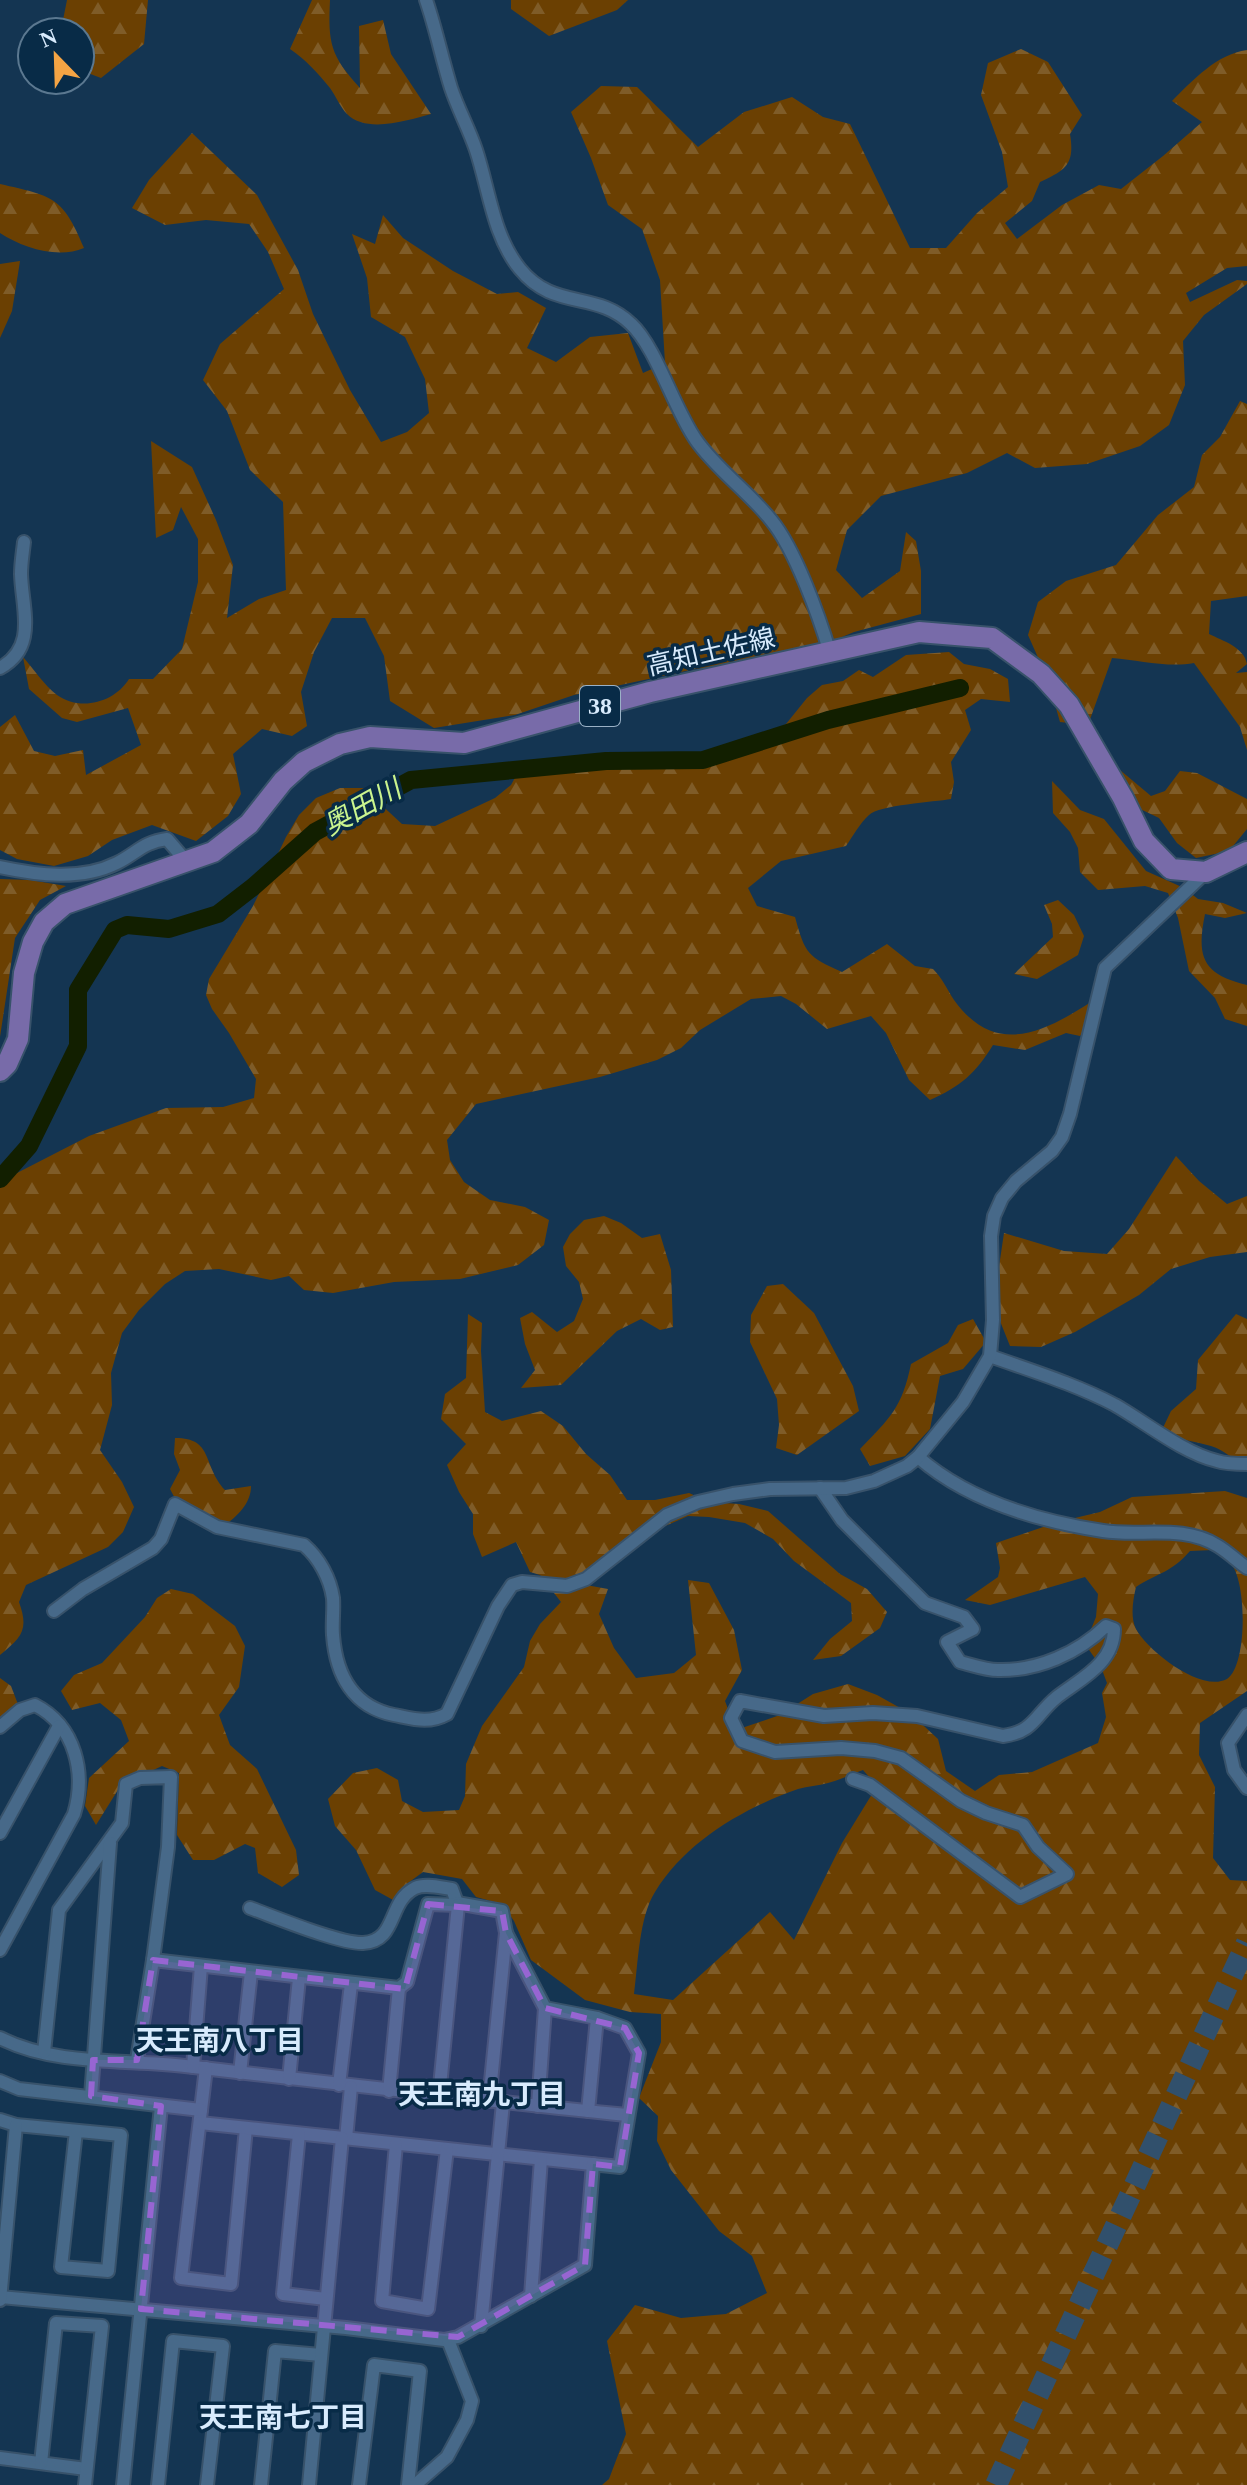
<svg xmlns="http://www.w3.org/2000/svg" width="1247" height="2485" font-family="'Times New Roman','Noto Sans JP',serif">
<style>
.forest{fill:url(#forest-firs);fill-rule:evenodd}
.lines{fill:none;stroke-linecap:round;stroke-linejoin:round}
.river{stroke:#121f00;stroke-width:18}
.motorway-tunnel{stroke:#31506c;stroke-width:22;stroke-dasharray:22 11;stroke-linecap:butt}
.minor-casing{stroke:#38526a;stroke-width:16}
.primary-casing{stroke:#38526a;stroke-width:24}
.minor{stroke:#476989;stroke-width:12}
.primary{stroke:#786ba9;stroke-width:20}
.marked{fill:#9765d2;fill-opacity:0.2;stroke:#9765d2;stroke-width:6;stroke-dasharray:16 10;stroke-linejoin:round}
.labels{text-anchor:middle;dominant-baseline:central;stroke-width:7;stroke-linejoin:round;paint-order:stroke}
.shield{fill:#082b47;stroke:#9ab1c6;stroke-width:2}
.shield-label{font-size:24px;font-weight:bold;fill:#d8ebfd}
.street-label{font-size:26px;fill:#d8ebfd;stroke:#082b47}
.water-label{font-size:28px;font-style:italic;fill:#caf48e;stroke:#082b47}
.neighbourhood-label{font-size:28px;font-weight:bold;fill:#d8ebfd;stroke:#082b47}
</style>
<defs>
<pattern id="forest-firs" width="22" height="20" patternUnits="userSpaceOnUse" patternTransform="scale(2)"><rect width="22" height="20" fill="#6b4002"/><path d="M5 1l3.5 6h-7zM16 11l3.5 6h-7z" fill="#7f5c28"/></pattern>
</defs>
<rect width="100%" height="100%" fill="#143552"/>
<g class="forest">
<polygon points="67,0 148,0 144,44 101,78 80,70 80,32 64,32 62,25"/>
<path d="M312,0H330C328,43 330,55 360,88L359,26L383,20L391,54L431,114C408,120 367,134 347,114C340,107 336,96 330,88C318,73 305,59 290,49Z"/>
<polygon points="511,0 628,0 617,10 549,36 511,9"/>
<path d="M1021,49L1048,62L1082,115L1070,134C1075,164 1066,170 1040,182L1032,201L1005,223L1017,239L1062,205L1099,185L1121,189L1163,156L1202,122L1172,101C1193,80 1217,54 1247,50V266L1227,268L1186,293L1190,302L1237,280L1247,281V284L1204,315L1183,341L1185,385L1169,425L1140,446L1087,464L1035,468L1007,453L967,473L881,496L847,530L836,570L862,598L900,571L906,532L916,541L921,571V614L854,632L787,660L695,669L574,695L515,715L434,728L390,701L384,656L365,618H332L314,652L301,692L307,726L292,736L262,729L233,754L241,794L228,816L196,841L152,825L112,840L88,856L54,866L17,859L0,850V727L15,715L34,751L55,756L83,750L86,775L141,745L128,708L77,722L62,718L29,689L23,657C33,668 44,685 57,695C81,712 115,702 129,679H153L182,649L198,582V539L181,507L173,530L156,538L151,441L192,467L216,520L233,565L227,618L259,599L286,590L283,502L250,470L227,411L203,380L220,344L284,289L268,252L249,224L206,220L165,225L132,208L149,180L192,133L257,195L298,270L313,314L350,390L381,442L407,432L429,413L425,379L405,337L371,317L367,278L352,234L375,244L383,215L403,238L453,271L497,294L518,292L546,308L527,348L556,362L590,337L628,333L643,373L665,363L660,280L642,229L608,205L591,158L571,112L601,86L637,87L698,147L744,112L792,97L823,117L850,124L910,248H946L977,213L1008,187L1002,152L981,95L988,63Z"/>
<path d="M0,184C52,196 63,196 84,248C58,259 23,248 0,233Z"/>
<polygon points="20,261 12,311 0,338 0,264"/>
<path d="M1240,401L1247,404V596L1211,601L1209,634C1223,641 1244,647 1247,664L1236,673L1247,672V750L1240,727L1194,663C1168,668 1139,660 1112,658L1088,725L1060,722L1048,680L1028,635L1038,602L1066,581L1116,565L1158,515L1194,487L1202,455L1220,437Z"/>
<path d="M949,652L964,664L990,669L1008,679L1010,702L981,699L965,710L971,730L951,762L954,782L951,799C934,802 879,805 869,815C860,823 853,836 846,846L781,861L748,888L757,906L795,917C805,954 808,957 842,972L887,944L915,966L933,969C942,978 947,989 954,1000C995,1057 1043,1033 1091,1002L1087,1027L1080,1036L1066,1033L1025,1050L993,1045C976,1073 960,1087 930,1100L909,1080L886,1033L871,1016L827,1029L796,1004L781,996L751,999L700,1030L681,1048L657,1060L600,1077L476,1104L447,1140L450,1160L464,1182L490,1200L525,1207L549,1220L544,1245L518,1265L460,1279L394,1282L333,1293L304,1290L289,1276L271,1280L219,1269L185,1271L165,1284L139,1310L122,1333L111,1373L112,1405L100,1450L122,1482L134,1507L123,1532L108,1547L26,1585L19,1602C29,1630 22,1637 0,1655V1185L15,1174L89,1136L166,1108L223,1107L254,1098L256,1079L229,1033L212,1009L206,995L209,979L253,906L286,837L299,815L316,798L340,788H363L402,824L435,826L495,798L511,785L523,763L563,764L620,761L682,765L727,755L786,724L807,698L822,685L843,681L859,670L873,677L906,655Z"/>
<polygon points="1114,765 1151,796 1165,791 1180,771 1197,773 1247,799 1247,829 1229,851 1196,858 1177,843 1159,818 1136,807"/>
<path d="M1052,781L1080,810L1104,819L1146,871L1184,888L1198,899L1223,903L1247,913L1225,918L1205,914C1196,958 1203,974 1247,985V1026L1225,1019L1215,998L1189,971L1178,918L1168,893L1145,886L1098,890L1080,872L1078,848L1070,832L1053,813Z"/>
<polygon points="0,879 30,880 66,886 40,900 15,938 0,1037"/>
<polygon points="1058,900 1074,915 1084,936 1078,955 1037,979 1014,974 1053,937 1052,924 1044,905"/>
<polygon points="1176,1156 1199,1181 1227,1204 1247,1196 1247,1252 1210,1257 1171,1269 1139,1295 1075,1332 1041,1347 1010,1346 998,1316 997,1280 1004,1233 1064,1251 1107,1254 1129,1229"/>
<polygon points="604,1216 621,1223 642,1238 660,1234 671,1270 673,1327 660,1330 641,1319 617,1331 561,1385 521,1388 535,1370 525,1344 520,1318 532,1312 557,1332 574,1321 583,1299 579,1282 566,1266 563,1247 570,1234 584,1220"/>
<polygon points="783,1284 814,1313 853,1386 859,1411 797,1455 776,1448 779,1425 777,1399 750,1342 751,1315 767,1286"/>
<path d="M468,1314L482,1323L481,1351L485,1412L502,1421L541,1411L563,1426L586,1454L610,1475L627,1500H655L689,1493L709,1502L739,1504L768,1511L840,1574L867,1589L887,1612L880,1628L841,1656L813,1660L830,1639L852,1621L851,1603L794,1561L773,1539L745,1523L709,1517L688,1516L638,1538L586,1585L608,1589L599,1614L614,1648L636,1678L674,1673L696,1655L688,1580L709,1583L734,1630L742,1670L725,1701L736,1730L780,1715L813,1694L848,1684L877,1695L911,1714L938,1739L946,1771L975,1791L999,1775L1032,1772L1098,1743L1106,1717L1102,1693L1107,1683L1101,1667L1085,1644L1096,1617L1098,1594L1085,1577L990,1605L965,1600L998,1577L1000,1568L996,1543L1058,1522L1100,1512L1132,1497L1225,1491L1247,1498V1691L1200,1723L1199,1755L1215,1787L1213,1858L1230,1880L1247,1881V2485H602L609,2479L626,2434L607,2341L635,2305L681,2318L726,2314L767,2293L752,2256L719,2231L671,2170L657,2141L658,2116L639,2098L661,2042V2014L630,2012L585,2000L531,1960L514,1921L502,1904L476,1897L462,1879L423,1872L408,1883L395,1901L375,1890L356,1850L335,1826L328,1799L353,1773L377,1768L398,1780L402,1801L423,1812L459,1810L465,1796L466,1764L482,1726L524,1667L530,1641L540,1624L561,1602L540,1575L530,1572L516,1542L482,1557L473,1534V1514L459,1492L447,1465L466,1444L441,1419L445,1394L466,1378ZM1213,1550C1219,1554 1228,1559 1232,1565C1247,1586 1247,1666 1227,1679C1201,1693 1148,1651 1136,1629C1130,1617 1133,1600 1136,1587C1159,1572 1171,1573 1190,1551ZM863,1770L877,1786L842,1843L794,1940L770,1912L673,2000L634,1994C638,1964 639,1917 655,1892C686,1841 744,1808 798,1789C808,1786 818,1786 828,1783C840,1780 852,1774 863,1770Z"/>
<path d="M1236,1314L1247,1319V1462C1232,1461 1225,1450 1211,1446C1194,1441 1177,1439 1160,1434L1171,1411L1196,1389L1198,1360Z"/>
<path d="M973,1319L986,1342L963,1369L940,1376L930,1429L905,1456L870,1466L860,1449C890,1418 902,1408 911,1364L948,1343L958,1325Z"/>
<path d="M175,1438C214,1438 202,1465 225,1490L251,1486C251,1505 235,1518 221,1528L178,1504L170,1489L180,1470L174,1454Z"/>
<polygon points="171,1589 193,1594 235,1626 245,1646 239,1687 219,1715 230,1745 257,1769 296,1850 299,1875 282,1887 258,1873 255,1848 245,1844 214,1860 193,1860 177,1835 179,1773 162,1766 121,1785 96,1825 85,1806 89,1778 129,1741 121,1720 100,1703 72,1710 61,1691 74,1675 102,1663 145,1617 157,1598"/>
<polygon points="0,1678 11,1686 19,1707 0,1722"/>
</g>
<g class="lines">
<polyline class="river" points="0,1179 29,1146 78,1046 78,990 115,930 127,925 169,929 218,914 253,887 315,832 411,780 606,761 703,760 828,720 960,688"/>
<polyline class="motorway-tunnel" points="996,2485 1247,1943"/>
<g class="minor-casing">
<g id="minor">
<path d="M426,0C436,29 442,59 451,88C458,109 469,129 476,150C489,189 493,236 520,269C554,311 596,290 631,324C656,347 674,409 696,440C717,470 748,491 771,520C795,549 819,616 830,653"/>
<path d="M0,668C38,647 22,609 21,574C21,563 23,552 24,542"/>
<path d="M0,867C38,875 81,881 117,863C137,853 143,842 167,839L185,860"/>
<path d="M990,1356C1032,1371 1075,1384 1115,1405C1145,1422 1183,1453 1217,1461C1226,1464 1237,1464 1247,1464"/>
<path d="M918,1457C968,1501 1038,1521 1103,1531C1141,1537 1183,1524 1218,1546C1228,1552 1237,1561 1247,1568"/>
<path d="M820,1488L842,1520L925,1603L964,1617L973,1629L947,1642L960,1662C972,1665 986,1670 998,1670C1038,1671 1078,1653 1106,1626L1114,1629C1114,1664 1080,1679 1057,1697C1035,1715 1034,1732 1003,1736L917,1716L873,1713L824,1716L740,1701L731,1718L742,1741L775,1752L841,1748L875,1751L901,1758L961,1801L986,1813L1023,1825L1038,1847L1067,1874L1020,1897L870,1785L853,1779"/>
<path d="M54,1611L83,1589L153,1548L161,1539L175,1504L217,1527L304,1545C319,1558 330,1578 333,1598C334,1610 332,1623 333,1635C336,1675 353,1707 394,1715C414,1719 429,1724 447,1714L498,1606L512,1585L522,1582L567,1586L586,1579L667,1515L698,1502L733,1494L770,1489L846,1488L874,1481L907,1466L918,1457L963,1402L990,1356L993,1320L991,1236L994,1216L1002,1198L1016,1181L1052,1151L1062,1137L1070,1114L1105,968L1206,872"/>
<polyline points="1247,1715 1228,1743 1234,1770 1247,1788"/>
<path d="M0,1727L20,1710L35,1705C76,1726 86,1774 74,1814L0,1950"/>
<polyline points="0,1833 59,1726"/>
<path d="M250,1908C275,1917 340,1944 363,1943C398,1941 387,1902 415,1888C426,1883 442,1888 452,1889L457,1903"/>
<path d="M0,2038C56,2066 124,2059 185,2066C332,2083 479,2100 627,2115"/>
<polyline points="44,2052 59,1910 122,1823 126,1784 140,1778 171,1777 168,1847 153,1960 399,1988 407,1982 428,1904 458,1905 457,1903 502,1911 506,1933 489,2101"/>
<polyline points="137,2060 153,1960"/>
<polyline points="193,2067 201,1966"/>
<polyline points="206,2068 181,2278 231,2284 246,2128"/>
<polyline points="240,2073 251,1972"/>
<polyline points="289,2079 299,1978"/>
<polyline points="0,2081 19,2089 201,2110"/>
<polyline points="339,2085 351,1984"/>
<polyline points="389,2091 399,1988"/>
<polyline points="91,2096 110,1843"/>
<polyline points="439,2096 458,1905"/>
<polyline points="538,2106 545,2008"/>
<polyline points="588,2111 597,2018"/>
<polyline points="0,2120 16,2125 121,2135 108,2271 61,2267 76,2131"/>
<polyline points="200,2123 620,2167 639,2053 625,2028 597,2018 545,2008 506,1933"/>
<polyline points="299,2134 283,2294 326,2299"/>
<polyline points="346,2138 351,2087"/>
<polyline points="396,2144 382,2301 428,2309 447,2149"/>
<polyline points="531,2296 541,2159"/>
<polyline points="0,2297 346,2328 444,2340 458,2337 585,2265 593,2164"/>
<polyline points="0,2300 16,2125"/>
<polyline points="481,2326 503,2103"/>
<polyline points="0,2458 86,2469"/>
<polyline points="41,2463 56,2323 102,2326 85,2485"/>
<polyline points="123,2485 161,2106"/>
<polyline points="158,2485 173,2341 223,2346 207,2485"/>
<polyline points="261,2485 275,2351 321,2355"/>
<polyline points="309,2485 342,2138"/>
<polyline points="359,2485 374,2365 420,2371 408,2485"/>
<polyline points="415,2485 447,2457 467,2420 472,2401 448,2340"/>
</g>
</g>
<g class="primary-casing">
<polyline id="primary" points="0,1071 7,1064 18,1039 24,973 33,942 44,922 65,904 213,852 249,824 283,781 304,762 340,744 370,737 464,743 650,692 919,632 992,638 1041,674 1069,705 1123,798 1144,841 1171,869 1206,872 1247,852"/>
</g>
<use href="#minor" class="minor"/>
<use href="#primary" class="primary"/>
</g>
<path class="marked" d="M428,1904L502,1911L506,1933L545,2008L625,2028L639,2053L620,2167L593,2164L585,2265L458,2337L141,2309L161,2106L91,2096L93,2060H137L153,1960L405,1989Z"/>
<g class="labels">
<rect class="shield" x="580" y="686" width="40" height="40" rx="6"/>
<g class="shield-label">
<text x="600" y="706">38</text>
</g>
<g class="street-label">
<text transform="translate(711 652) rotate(-13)">高知土佐線</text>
</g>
<g class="water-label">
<text transform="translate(362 807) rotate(-29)">奥田川</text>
</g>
<g class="neighbourhood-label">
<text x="220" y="2040">天王南八丁目</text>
<text x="482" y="2094">天王南九丁目</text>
<text x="283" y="2417">天王南七丁目</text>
</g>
</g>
<g transform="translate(56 56) rotate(337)"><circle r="38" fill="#082b47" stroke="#5b7890" stroke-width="2"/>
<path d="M0-6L14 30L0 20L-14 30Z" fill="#f4a444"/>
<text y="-12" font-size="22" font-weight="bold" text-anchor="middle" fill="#d8ebfd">N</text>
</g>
</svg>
